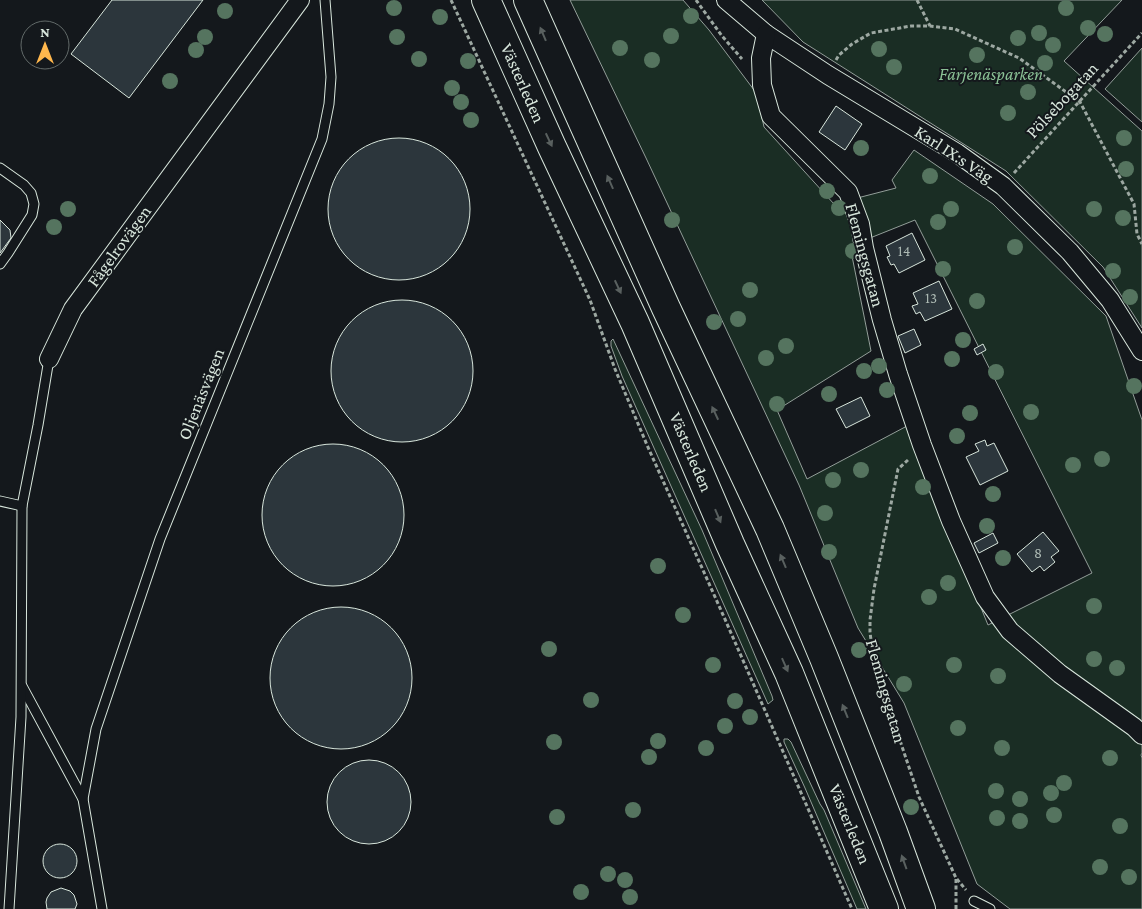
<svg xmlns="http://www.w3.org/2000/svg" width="1142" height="909" font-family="'Crimson Pro',serif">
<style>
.green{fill:#1a2d24;stroke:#939e99;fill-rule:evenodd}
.building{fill:#2c363c;stroke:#d8e6dc}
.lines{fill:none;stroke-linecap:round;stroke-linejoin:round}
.service-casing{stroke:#d8e6dc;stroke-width:11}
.minor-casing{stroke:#d8e6dc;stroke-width:20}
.trunk-casing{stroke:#d8e6dc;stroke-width:30}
.path{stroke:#9da8a2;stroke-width:3;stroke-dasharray:4 2.5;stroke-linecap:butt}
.service{stroke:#14181c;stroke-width:9}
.minor{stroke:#14181c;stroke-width:18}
.trunk{stroke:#14181c;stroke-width:28}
.tree{fill:#55745f}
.oneway{fill:#59605f}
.labels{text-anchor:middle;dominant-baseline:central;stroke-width:4;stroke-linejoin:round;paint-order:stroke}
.number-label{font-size:15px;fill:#adbab4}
.park-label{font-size:18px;font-style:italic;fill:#8ac095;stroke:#14181c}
.street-label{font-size:18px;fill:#d8e6dc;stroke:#14181c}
</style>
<rect width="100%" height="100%" fill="#14181c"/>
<g class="green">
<path d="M570,0H683L709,30L757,94L764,127L834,204L896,188L892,180L914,150L993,204L1106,316L1142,420V753L1141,755L1142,758V909H1010L977,884L904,703L858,628L799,485L646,158ZM915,220L1092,573L988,625L907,426L807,479L777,410L871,351L850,246Z"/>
<polygon points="762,0 1122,0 1064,61 1142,131 1142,328 1103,267 1006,171 803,42"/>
<polygon points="1142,48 1142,122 1105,89"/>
<polygon points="613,339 702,530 772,696 773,700 768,704 622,376 611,346 611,341"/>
<polygon points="784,739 788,739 791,742 820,804 824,810 866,909 857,909 805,788 784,742"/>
</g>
<g class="building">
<polygon points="112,0 203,0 129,98 71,54"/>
<polygon points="836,106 862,124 845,150 819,132"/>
<circle cx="399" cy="209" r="71"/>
<polygon points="0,220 10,230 11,238 0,253"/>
<polygon points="912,233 925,260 899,273 894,264 891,265 887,257 890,256 886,246"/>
<polygon points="939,281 952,309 925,321 920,312 916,314 912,306 918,304 913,293"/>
<circle cx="402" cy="371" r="71"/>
<polygon points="914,329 921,345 905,353 898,336"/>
<polygon points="983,344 986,350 977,355 974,349"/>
<polygon points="861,397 870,416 846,428 836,409"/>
<polygon points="985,440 987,446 994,443 1008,471 980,485 966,457 979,451 975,444"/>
<circle cx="333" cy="515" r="71"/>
<polygon points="1043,532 1059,551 1051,557 1055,562 1044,571 1040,566 1032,572 1017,554"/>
<polygon points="993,533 998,543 979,553 974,543"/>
<circle cx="341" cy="678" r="71"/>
<circle cx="369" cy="802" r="42"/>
<circle cx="60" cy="861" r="17"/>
<polygon points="61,888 70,891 74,895 77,904 75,909 47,909 46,902 47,898 51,892"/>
</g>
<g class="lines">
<g class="service-casing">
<g id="service">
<polyline points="0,168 24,185 31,193 34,204 32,215 8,253 0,264"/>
<polyline points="0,501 22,506 38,425 49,359"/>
<polyline points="22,686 83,799 102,909"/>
<polyline points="83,799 96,729 160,539 322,139 329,104 331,77 325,0"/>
<polyline points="974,901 990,909"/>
<polyline points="9,909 21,717 22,506"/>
</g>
</g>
<g class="minor-casing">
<g id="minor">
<polyline points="726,0 766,34 828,75 957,153 1003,186 1070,252 1110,300 1142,351"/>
<polyline points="766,34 761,58 762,85 771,116 848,192 860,224 864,248 882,320 898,374 922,445 951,521 985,597 1010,631 1060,674 1134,727 1142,735"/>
<polyline points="49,359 73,309 300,0"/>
</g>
</g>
<g class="trunk-casing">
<g id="trunk">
<polyline points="486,0 552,147 635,323 730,544 789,673 884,909"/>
<polyline points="528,0 666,308 770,529 824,658 893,832 921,909"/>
</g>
</g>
<g class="path">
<polyline points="451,0 590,300 615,369 647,445 724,617 852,909"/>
<polyline points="696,0 722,36 742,59"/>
<polyline points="917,0 930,26"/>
<polyline points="836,60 839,55 852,44 871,33 911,26 930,26 955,29 1019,58 1080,102 1134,204 1137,234 1142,244"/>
<polyline points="1014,173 1142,33"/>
<polyline points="908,460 898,469 874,589 870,620 870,632 872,648 881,684 919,797 956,878 966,890"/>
<polyline points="956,909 956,879"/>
</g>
<use href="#service" class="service"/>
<use href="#minor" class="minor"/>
<use href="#trunk" class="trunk"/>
</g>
<g class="tree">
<circle cx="394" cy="8" r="8"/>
<circle cx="1066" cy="8" r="8"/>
<circle cx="225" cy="11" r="8"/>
<circle cx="691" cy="16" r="8"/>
<circle cx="440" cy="17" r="8"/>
<circle cx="1088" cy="28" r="8"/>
<circle cx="1039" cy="33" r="8"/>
<circle cx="1105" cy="34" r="8"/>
<circle cx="671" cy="36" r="8"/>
<circle cx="205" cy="37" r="8"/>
<circle cx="397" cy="37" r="8"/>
<circle cx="1018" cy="38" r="8"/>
<circle cx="1053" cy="45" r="8"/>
<circle cx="620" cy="48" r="8"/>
<circle cx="879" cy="49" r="8"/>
<circle cx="196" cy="50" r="8"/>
<circle cx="977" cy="55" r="8"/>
<circle cx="419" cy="59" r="8"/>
<circle cx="652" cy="60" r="8"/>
<circle cx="468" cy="61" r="8"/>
<circle cx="1045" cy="63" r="8"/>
<circle cx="894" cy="67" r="8"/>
<circle cx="170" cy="81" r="8"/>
<circle cx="452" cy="88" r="8"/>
<circle cx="1028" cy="92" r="8"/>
<circle cx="461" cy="102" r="8"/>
<circle cx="1008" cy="113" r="8"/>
<circle cx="471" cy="120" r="8"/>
<circle cx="1124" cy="138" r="8"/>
<circle cx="861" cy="148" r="8"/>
<circle cx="1126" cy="169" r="8"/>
<circle cx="930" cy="176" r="8"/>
<circle cx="827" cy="191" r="8"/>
<circle cx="839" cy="208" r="8"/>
<circle cx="68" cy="209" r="8"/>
<circle cx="951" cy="209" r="8"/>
<circle cx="1094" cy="209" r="8"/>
<circle cx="1123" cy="218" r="8"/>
<circle cx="672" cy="220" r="8"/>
<circle cx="938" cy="222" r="8"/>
<circle cx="54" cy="227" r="8"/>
<circle cx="1015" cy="247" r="8"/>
<circle cx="853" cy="251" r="8"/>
<circle cx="943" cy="269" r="8"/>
<circle cx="1113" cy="271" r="8"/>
<circle cx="750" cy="290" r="8"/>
<circle cx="1130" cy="297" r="8"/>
<circle cx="977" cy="301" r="8"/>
<circle cx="738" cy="319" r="8"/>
<circle cx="714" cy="322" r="8"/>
<circle cx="963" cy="340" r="8"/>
<circle cx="786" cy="346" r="8"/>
<circle cx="766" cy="358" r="8"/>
<circle cx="952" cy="359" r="8"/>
<circle cx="879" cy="366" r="8"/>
<circle cx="864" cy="371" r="8"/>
<circle cx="996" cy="372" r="8"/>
<circle cx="1134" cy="386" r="8"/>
<circle cx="887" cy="390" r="8"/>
<circle cx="829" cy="394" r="8"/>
<circle cx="777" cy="404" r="8"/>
<circle cx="1031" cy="412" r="8"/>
<circle cx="970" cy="413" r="8"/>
<circle cx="957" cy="436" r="8"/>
<circle cx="1102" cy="459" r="8"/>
<circle cx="1073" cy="465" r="8"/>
<circle cx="861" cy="470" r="8"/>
<circle cx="833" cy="480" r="8"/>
<circle cx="923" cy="487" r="8"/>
<circle cx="993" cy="494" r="8"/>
<circle cx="825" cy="513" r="8"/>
<circle cx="987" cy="526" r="8"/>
<circle cx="829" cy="552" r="8"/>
<circle cx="1003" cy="558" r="8"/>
<circle cx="658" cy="566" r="8"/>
<circle cx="948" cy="583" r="8"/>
<circle cx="929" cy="597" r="8"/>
<circle cx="1094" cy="606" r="8"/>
<circle cx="683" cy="615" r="8"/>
<circle cx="549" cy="649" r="8"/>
<circle cx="859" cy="650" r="8"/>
<circle cx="1094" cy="659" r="8"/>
<circle cx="713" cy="665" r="8"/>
<circle cx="954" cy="665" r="8"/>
<circle cx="1117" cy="668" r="8"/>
<circle cx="998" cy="676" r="8"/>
<circle cx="904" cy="684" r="8"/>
<circle cx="591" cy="700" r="8"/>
<circle cx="735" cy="701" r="8"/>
<circle cx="750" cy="717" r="8"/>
<circle cx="725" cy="726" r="8"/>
<circle cx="958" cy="728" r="8"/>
<circle cx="658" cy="741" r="8"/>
<circle cx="554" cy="742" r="8"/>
<circle cx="706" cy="748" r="8"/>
<circle cx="1002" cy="748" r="8"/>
<circle cx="649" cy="757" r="8"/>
<circle cx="1110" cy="758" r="8"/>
<circle cx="1064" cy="783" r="8"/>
<circle cx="996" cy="791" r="8"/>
<circle cx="1051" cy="793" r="8"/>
<circle cx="1020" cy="799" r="8"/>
<circle cx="911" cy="807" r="8"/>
<circle cx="633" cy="810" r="8"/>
<circle cx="1054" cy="815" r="8"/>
<circle cx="557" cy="817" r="8"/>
<circle cx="997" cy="818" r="8"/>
<circle cx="1020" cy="821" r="8"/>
<circle cx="1120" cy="826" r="8"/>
<circle cx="1100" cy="867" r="8"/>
<circle cx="608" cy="874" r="8"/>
<circle cx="1129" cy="877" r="8"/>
<circle cx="625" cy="880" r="8"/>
<circle cx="581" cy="892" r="8"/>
<circle cx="630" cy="897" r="8"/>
</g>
<defs><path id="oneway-solid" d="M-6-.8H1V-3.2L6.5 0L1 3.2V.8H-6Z" transform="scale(1.25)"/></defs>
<g class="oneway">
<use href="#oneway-solid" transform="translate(543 34) rotate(-113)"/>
<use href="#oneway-solid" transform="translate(549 140) rotate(65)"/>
<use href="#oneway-solid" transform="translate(610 182) rotate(-114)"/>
<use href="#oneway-solid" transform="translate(618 287) rotate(65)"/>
<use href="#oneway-solid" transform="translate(715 413) rotate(-115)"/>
<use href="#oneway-solid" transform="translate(718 516) rotate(67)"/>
<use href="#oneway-solid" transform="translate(783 561) rotate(-113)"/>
<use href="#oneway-solid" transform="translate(785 665) rotate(66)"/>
<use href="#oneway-solid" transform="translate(845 711) rotate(-112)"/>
<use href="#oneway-solid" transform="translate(904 862) rotate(-110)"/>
</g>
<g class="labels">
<g class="number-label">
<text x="904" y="251">14</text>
<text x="931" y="298">13</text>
<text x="1038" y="553">8</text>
</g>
<g class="park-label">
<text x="991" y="74">Färjenäsparken</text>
</g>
<g class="street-label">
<text transform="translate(523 83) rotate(66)">Västerleden</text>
<text transform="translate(1062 100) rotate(-47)">Pölsebogatan</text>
<text transform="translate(954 154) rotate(33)">Karl IX:s Väg</text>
<text transform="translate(119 246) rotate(-54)">Fågelrovägen</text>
<text transform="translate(865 255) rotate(75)">Flemingsgatan</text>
<text transform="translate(201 394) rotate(-68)">Oljenäsvägen</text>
<text transform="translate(691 452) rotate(67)">Västerleden</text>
<text transform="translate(886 691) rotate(74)">Flemingsgatan</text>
<text transform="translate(850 824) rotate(68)">Västerleden</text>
</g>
</g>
<g transform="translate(45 45)"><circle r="24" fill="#14181c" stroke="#626a69"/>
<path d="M0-4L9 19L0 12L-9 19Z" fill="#ffb74d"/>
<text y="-8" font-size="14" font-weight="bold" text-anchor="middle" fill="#d8e6dc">N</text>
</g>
</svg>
